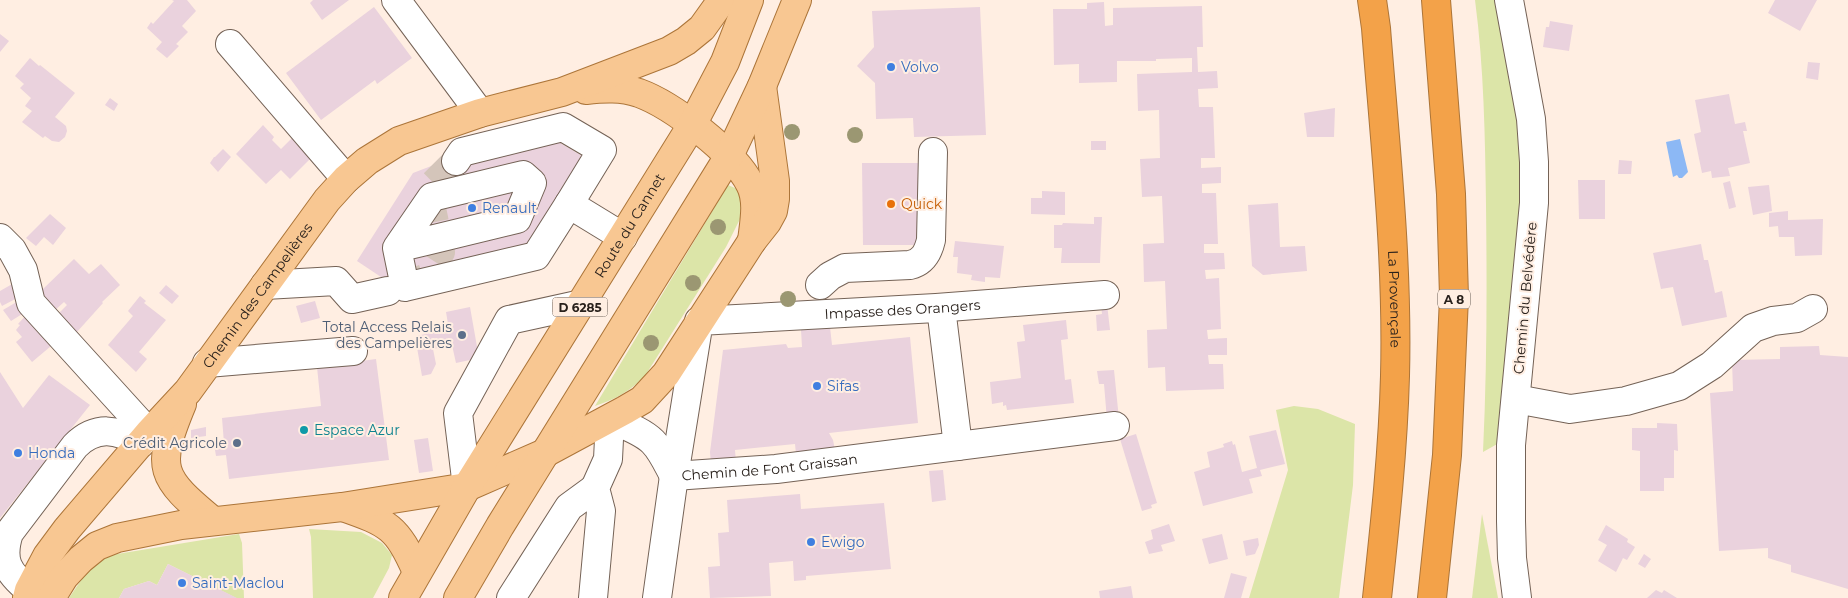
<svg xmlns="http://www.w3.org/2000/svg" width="1848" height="598" font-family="Montserrat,sans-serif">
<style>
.green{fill:#dce5a8}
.water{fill:#8cb8f5}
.building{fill:#ead2dd}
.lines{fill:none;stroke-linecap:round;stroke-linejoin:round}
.minor-tunnel{stroke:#d4c5ba;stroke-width:28;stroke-dasharray:28 14;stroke-linecap:butt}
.minor-casing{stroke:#746256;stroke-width:30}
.major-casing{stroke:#ac7539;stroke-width:30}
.highway-casing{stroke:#ac7539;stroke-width:30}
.minor{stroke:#fff;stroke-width:28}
.major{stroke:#f8c792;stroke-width:28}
.highway{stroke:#f3a249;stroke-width:28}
.tree{fill:#9b9772}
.shop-dot{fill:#3f7fe0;stroke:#ffeee2;stroke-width:2}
.food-dot{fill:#e8710a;stroke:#ffeee2;stroke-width:2}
.service-dot{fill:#5c6f8a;stroke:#ffeee2;stroke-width:2}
.culture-dot{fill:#0f9aa8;stroke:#ffeee2;stroke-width:2}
.labels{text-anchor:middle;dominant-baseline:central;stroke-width:4;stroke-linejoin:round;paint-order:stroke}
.shield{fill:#ffeee2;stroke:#695e57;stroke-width:1}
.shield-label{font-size:12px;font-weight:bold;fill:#29211c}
.shop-label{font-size:14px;fill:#366cbe;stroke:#ffeee2;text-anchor:start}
.food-label{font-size:14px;fill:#c56008;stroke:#ffeee2;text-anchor:start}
.street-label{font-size:14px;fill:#29211c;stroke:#ffeee2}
.service-label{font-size:14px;fill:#4e5e75;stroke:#ffeee2;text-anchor:end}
.culture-label{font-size:14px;fill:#0d838f;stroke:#ffeee2;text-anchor:start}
</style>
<rect width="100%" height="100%" fill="#ffeee2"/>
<g class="green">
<path d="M1475,0H1496L1516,99L1521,181L1517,241L1499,443L1483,452C1487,370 1487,287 1486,205C1485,137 1484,68 1475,0Z"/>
<path d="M728,185L735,188L740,193L743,202L741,217L726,247L645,376C630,391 616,399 595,406Z"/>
<polygon points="1294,406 1318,409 1355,424 1353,485 1339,598 1249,598 1288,470 1276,410"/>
<polygon points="1482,514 1498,598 1472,598"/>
<polygon points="309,529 361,532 382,543 392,555 389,568 373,598 313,598 311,537"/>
<polygon points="239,534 242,543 244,598 236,598 168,564 157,585 149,581 124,589 119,598 69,598 90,567 111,555"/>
</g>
<polygon class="water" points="1680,139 1688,172 1682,178 1679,178 1677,175 1673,177 1666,142"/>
<g class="building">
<polygon points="172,0 187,0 196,11 182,26 188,32 176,44 179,46 167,58 156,49 162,42 147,28 151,22 153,24 174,1"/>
<polygon points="313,0 349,0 322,20 310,3"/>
<polygon points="1775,0 1817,0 1800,31 1768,13"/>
<polygon points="1104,2 1105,26 1113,25 1113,8 1202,6 1203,47 1197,47 1198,72 1217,71 1218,88 1198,89 1199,107 1213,107 1215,158 1201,158 1201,168 1221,167 1221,183 1202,184 1202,193 1216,193 1218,244 1204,244 1204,253 1224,253 1225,269 1205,270 1206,279 1219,278 1221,329 1207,330 1208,339 1227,338 1227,355 1208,355 1209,364 1223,364 1224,389 1166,391 1165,367 1148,368 1147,330 1167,329 1165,281 1144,282 1143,244 1164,243 1162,196 1142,197 1140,159 1160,158 1159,110 1138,111 1137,74 1192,72 1192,58 1156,59 1156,61 1117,61 1117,82 1079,83 1079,64 1054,65 1053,9 1087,9 1087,3"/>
<polygon points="374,7 412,58 377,84 375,80 321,120 286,73"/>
<polygon points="980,7 986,135 914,137 913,118 876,119 875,83 857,66 874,47 872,11"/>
<polygon points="1550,21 1573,25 1569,51 1543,47 1546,27 1549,27"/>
<polygon points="0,34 9,41 0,52"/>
<polygon points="30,58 39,66 40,65 75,93 55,117 66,126 67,131 65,137 59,142 52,141 45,136 43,138 22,122 32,111 25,106 31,98 20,88 24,84 15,76"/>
<polygon points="1808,62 1820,63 1818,80 1806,78"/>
<polygon points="1729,94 1735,124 1745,122 1747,131 1743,131 1750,163 1728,168 1730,176 1712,178 1711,171 1702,173 1694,134 1701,132 1695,100"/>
<polygon points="110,98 118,104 114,111 105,105"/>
<polygon points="1335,108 1334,137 1307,137 1304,113"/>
<polygon points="263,125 274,137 272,140 281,149 293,137 310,159 290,179 281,170 266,184 236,154"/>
<polygon points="550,137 584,157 531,244 505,249 510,270 386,284 381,277 357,261 413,173 452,158"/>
<rect x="1091" y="141" width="15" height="9"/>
<polygon points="223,149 231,157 218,172 210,163 214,157 215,157"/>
<polygon points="1619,160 1632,161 1631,174 1618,174"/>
<polygon points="862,163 918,163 919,245 863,245"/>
<polygon points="1578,180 1605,180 1605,219 1579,219"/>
<polygon points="1730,181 1736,207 1729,209 1723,183"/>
<polygon points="1769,185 1772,211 1753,215 1748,187"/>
<polygon points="1042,191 1065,192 1065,215 1031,214 1031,198 1042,198"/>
<polygon points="1278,203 1280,247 1305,246 1307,271 1263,275 1252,266 1248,205"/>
<polygon points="1788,211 1788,220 1823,219 1822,255 1795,256 1794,237 1779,237 1778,226 1769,227 1769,213"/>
<polygon points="50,214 66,228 53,245 44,237 36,246 26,238"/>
<polygon points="1094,217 1102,217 1100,263 1061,263 1062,248 1054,248 1054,225 1062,225 1063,223 1094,224"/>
<polygon points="955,241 1004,246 1000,278 985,277 985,282 971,280 972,275 957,273 958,257 953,257"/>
<polygon points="1701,244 1704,260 1708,260 1715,293 1722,291 1727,317 1682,326 1673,287 1661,289 1653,253"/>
<polygon points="74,259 89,274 101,264 120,285 102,302 103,303 76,333 58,314 67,305 64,302 53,312 39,297 41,291"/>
<polygon points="14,283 21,296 2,306 0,302 0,291"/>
<polygon points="166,285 179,296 172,304 159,293"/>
<polygon points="140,296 146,301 144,303 166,320 139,352 147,359 136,372 108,345 133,316 128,311"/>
<polygon points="20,300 27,311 11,321 3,310"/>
<polygon points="315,301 320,318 301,323 296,306"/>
<polygon points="1107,304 1110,330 1097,331 1096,315 1102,314 1101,305"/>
<polygon points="470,307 479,358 456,363 452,345 433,349 436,364 431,374 422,376 415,336 449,330 446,312"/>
<polygon points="29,312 57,341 32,362 16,342 22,337 16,330 20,325 18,324"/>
<polygon points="1066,320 1068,339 1061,340 1065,380 1071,379 1074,403 1007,410 1006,405 1003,406 1003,402 992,404 990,382 1021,378 1017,342 1025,341 1023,325"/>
<polygon points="830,327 832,345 910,337 918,423 829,433 833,440 835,450 796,454 795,444 735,450 736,462 711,464 710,452 723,350 786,344 788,348 802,347 801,330"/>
<polygon points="1819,346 1820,355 1848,357 1848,589 1791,572 1791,565 1768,558 1768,548 1719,551 1710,393 1733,391 1732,360 1780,359 1780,347"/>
<polygon points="376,359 389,460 229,479 226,455 216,456 214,444 224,443 222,418 321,406 317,367"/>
<polygon points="1114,370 1119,419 1107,420 1104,384 1099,384 1097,371"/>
<polygon points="0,372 23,408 49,375 90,405 0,518"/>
<polygon points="1657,423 1677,424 1678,451 1674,450 1674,478 1664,478 1664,491 1640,491 1640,451 1632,450 1632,428 1657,428"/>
<polygon points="206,427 206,436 191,438 191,430"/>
<polygon points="1276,430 1285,464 1260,470 1262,476 1249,479 1253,493 1203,506 1194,472 1210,467 1207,452 1224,447 1223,444 1232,441 1233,445 1235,444 1242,472 1257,468 1249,436"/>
<polygon points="1136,434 1157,503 1151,505 1152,508 1142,511 1120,439"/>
<polygon points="428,438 433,471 419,473 414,440"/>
<polygon points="943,470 946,500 932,502 929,471"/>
<polygon points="800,494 801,509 884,503 891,569 806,576 806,580 794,581 793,561 769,563 771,596 710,598 708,567 720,566 718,533 729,532 727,500"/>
<polygon points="1169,524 1175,541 1161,545 1163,551 1149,554 1145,542 1153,539 1151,530"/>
<polygon points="1606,525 1628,539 1627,542 1635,547 1627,560 1623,558 1616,572 1598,561 1607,545 1598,540"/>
<polygon points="1222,534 1228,559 1209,564 1202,539"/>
<polygon points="1258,538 1259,545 1255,554 1246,556 1243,541"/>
<polygon points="1644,554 1651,559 1645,568 1638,564"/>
<polygon points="168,564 237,598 119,598 124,589 149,581 157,585"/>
<polygon points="1231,573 1247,577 1241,598 1224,598"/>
<polygon points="1131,586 1133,598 1100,598 1099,591"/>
<polygon points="1656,590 1662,593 1664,590 1677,598 1647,598"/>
</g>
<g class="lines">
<polyline class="minor-tunnel" points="403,286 424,278 441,252 428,189 456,161"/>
<g class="minor-casing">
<g id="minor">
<polyline points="396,0 480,113"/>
<polyline points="1509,0 1531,119 1534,162 1534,203 1511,445 1511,521 1512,558 1517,598"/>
<polyline points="230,44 346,179"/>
<polyline points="456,161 462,152 563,127 602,150 569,204 623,237"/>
<polyline points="0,238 12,250 23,270 31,303 149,433"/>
<polyline points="397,248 517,219 532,183 523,175 432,197 397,248 405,287 536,256 569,204"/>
<polyline points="265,285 336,281 352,299 388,291"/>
<path d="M820,285L830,276L845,268L910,265C923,262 928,253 931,240L933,152"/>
<polyline points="941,308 958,446"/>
<polyline points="207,363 353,351"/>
<polyline points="1516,399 1570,409 1626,401 1679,386 1712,365 1753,328 1773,321 1797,318 1813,309"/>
<path id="s1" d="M674,476L776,469L1115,426"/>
<polyline points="467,487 458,413 509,320 582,304"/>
<path d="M29,590C8,573 0,561 9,533L75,446C96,425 117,429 141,443"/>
<polyline points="511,598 569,507 595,488"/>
<path d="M593,598L601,511L595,488L608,459L610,419C624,425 642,431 653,442C662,451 668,465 674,476"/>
<path id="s2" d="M657,598L674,476L699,321L936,308L1105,295"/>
</g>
</g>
<g class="major-casing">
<g id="major">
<path d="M586,90C604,88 621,87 639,93C672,105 734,152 750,184C759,201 754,223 752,241"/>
<path d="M182,404C155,469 160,477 213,521"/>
<path d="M343,507C389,523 397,527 417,572"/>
<path id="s3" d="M27,598L29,590L47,556L67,529L149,433L188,391L327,200L346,179L367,161L399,141L480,113L562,92L669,51L686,41L702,28L722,0"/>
<polyline points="51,598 64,577 81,559 97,546 117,538 181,525 342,507 467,487 547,452 625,410 642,400 666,374 752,241 767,222 773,211 775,199 775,181 762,86"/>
<path id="s4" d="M403,598L467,487L692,125L725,62L749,0"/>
<polyline points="458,598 500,526 729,156 762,86 797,0"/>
</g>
</g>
<g class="highway-casing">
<g id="highway">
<path id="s5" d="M1372,0L1376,28C1385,144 1398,260 1395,376C1393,450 1385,524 1377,598"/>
<polyline points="1432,598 1447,455 1454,297 1451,194 1436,0"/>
</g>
</g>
<use href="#minor" class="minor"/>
<use href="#major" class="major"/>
<use href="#highway" class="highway"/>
</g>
<g class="tree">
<circle cx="792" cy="132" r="8"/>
<circle cx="855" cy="135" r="8"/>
<circle cx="718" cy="227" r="8"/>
<circle cx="693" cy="283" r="8"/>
<circle cx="788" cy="299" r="8"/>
<circle cx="651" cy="343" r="8"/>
</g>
<g class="shop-dot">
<circle cx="891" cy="67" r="5"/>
<circle cx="472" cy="208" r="5"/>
<circle cx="817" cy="386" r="5"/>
<circle cx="18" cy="453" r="5"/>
<circle cx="811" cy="542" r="5"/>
<circle cx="182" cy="583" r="5"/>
</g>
<circle class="food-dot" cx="891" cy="204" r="5"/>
<g class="service-dot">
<circle cx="462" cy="335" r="5"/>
<circle cx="237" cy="443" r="5"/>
</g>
<circle class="culture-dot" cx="304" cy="430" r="5"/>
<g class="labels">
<g class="shield">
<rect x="1438" y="289.5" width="32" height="19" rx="4"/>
<rect x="552.5" y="297.5" width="55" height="19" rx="4"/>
</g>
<g class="shield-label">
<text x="1454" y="299">A 8</text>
<text x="580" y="307">D 6285</text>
</g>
<g class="shop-label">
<text x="901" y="67">Volvo</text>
<text x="482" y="208">Renault</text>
<text x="827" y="386">Sifas</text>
<text x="28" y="453">Honda</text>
<text x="821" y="542">Ewigo</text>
<text x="192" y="583">Saint-Maclou</text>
</g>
<g class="food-label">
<text x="901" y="204">Quick</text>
</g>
<g class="street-label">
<text stroke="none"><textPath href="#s4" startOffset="436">Route du Cannet</textPath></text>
<text stroke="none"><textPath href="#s3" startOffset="382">Chemin des Campelières</textPath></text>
<text transform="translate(1525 298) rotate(-85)">Chemin du Belvédère</text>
<text stroke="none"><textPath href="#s5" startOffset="300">La Provençale</textPath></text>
<text stroke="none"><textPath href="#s2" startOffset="484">Impasse des Orangers</textPath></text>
<text stroke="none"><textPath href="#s1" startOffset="96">Chemin de Font Graissan</textPath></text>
</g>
<g class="service-label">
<text x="452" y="327">Total Access Relais<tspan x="452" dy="16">des Campelières</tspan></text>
<text x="227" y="443">Crédit Agricole</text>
</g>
<g class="culture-label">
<text x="314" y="430">Espace Azur</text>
</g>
</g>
</svg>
